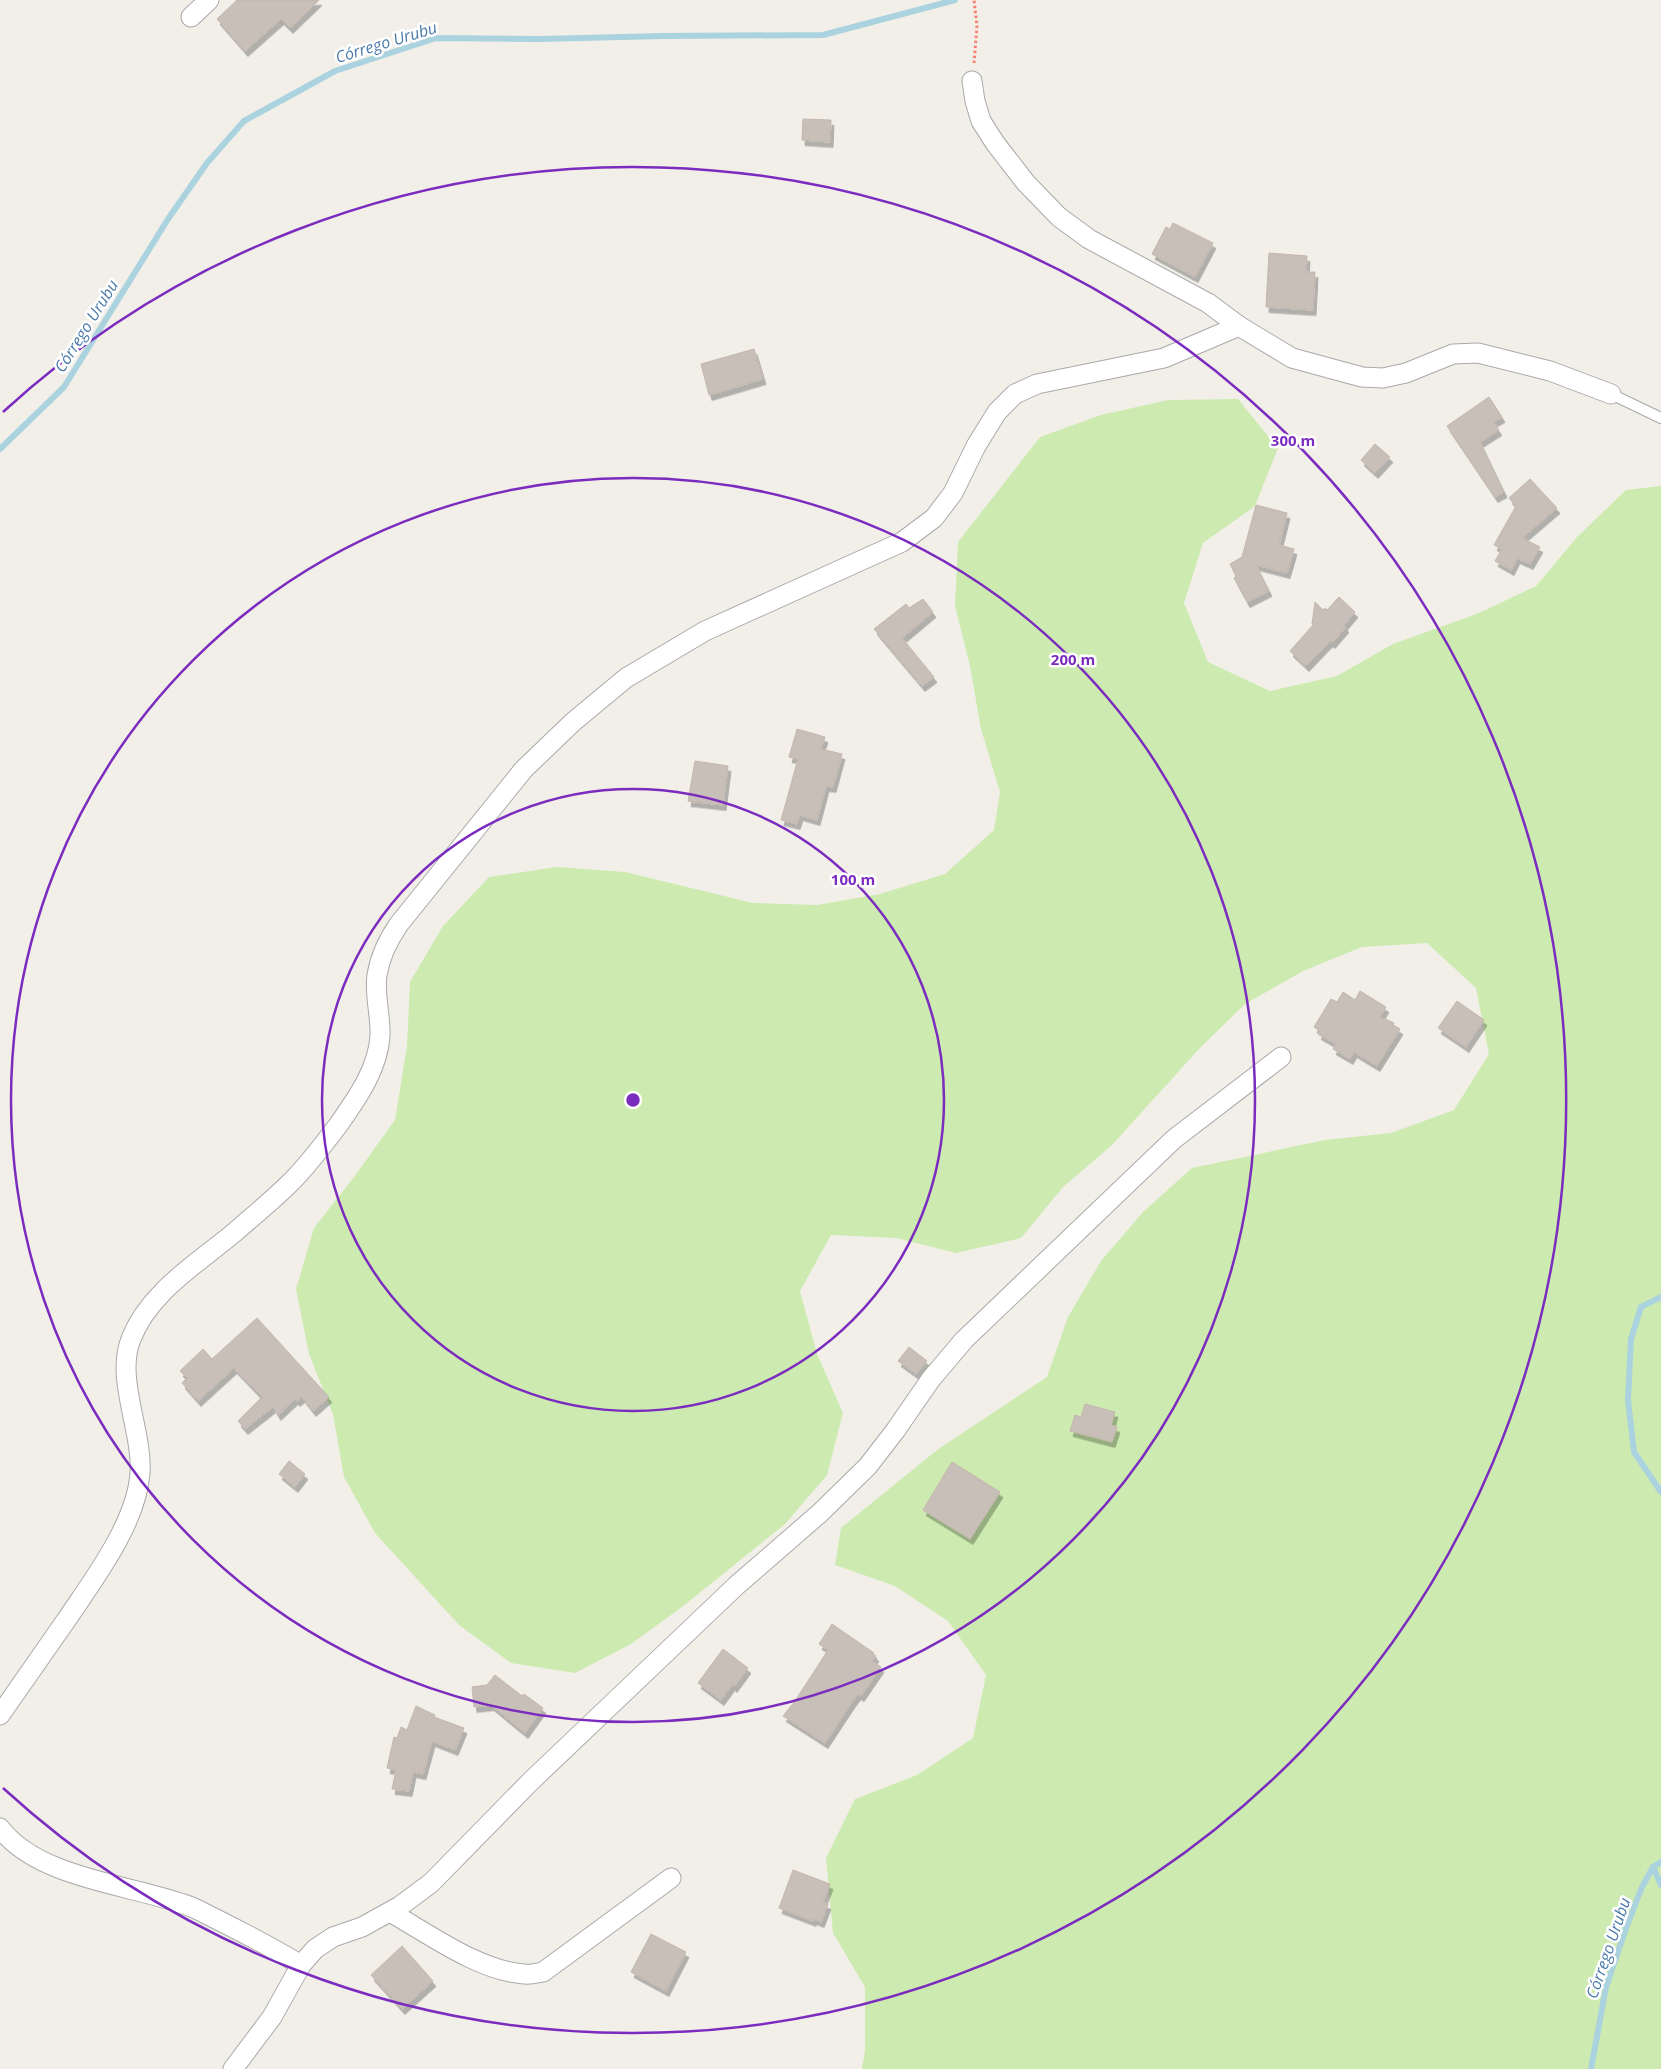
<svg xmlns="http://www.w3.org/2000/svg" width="1661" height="2069" font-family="'Open Sans',sans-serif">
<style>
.grass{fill:#cdebb0}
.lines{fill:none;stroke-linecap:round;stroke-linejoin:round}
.stream{stroke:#aad3df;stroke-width:6}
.building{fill:#c7bfb8;stroke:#c4b6ab;filter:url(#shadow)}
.lane-casing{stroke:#a9a9a9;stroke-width:12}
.street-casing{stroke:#a9a9a9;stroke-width:21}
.path{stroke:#fa8072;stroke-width:3;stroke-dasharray:2.5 2.5;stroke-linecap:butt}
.lane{stroke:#fff;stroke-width:10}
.street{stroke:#fff;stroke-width:19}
.ring{fill:none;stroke:#7b2cbf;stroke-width:2.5}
.labels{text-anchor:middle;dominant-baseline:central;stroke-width:5;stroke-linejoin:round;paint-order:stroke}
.water-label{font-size:16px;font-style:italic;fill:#4a7aab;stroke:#fff}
.centre{fill:#7b2cbf;stroke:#fff;stroke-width:2.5}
.ring-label{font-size:15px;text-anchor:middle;font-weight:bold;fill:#7b2cbf;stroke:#fff;stroke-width:5;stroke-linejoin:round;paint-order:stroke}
</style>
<defs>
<filter id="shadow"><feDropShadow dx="3" dy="5.5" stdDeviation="0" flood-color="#0004"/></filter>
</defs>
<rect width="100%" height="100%" fill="#f2efe9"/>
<polygon class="grass" points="1238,399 1278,448 1255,506 1203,543 1184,603 1208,662 1270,691 1337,676 1393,644 1479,613 1536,586 1577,537 1626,490 1661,486 1661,2069 862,2069 865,2051 865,1987 833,1933 826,1858 855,1799 917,1775 973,1738 986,1675 948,1621 895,1586 835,1565 841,1528 937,1450 1047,1377 1068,1317 1101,1261 1143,1212 1192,1168 1325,1140 1391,1133 1454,1110 1489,1054 1476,988 1427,943 1362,947 1303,971 1245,1004 1199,1049 1112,1145 1063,1187 1021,1238 956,1253 896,1238 831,1235 800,1291 817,1354 843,1413 827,1475 785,1524 682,1607 631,1644 575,1673 511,1663 459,1625 375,1533 344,1477 333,1414 309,1354 296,1289 314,1228 354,1177 395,1120 407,1046 410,982 443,926 489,877 557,867 625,872 753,903 817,905 880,894 945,874 994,830 1000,792 981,729 970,666 955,606 958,542 1040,437 1101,415 1168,400"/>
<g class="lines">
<g class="stream">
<polyline points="0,449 64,387 168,219 207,163 244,121 335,71 436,38 540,39 664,36 823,35 955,0"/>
<polyline points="1661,1297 1641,1307 1631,1339 1628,1400 1634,1452 1661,1492"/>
<polyline points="1653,1867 1661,1885"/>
<polyline points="1591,2069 1606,1987 1626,1928 1642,1887 1653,1867 1661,1862"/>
</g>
</g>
<g class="building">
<polygon points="237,0 319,0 290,28 281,19 245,51 217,19"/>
<polygon points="803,119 831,120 830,142 802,140"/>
<polygon points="1173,223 1213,243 1195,277 1152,254 1166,227 1170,229"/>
<polygon points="1269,253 1307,256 1306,272 1315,272 1313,310 1266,307"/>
<polygon points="754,349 763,379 709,395 701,364"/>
<polygon points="1489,397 1502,417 1493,422 1499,430 1480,442 1504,492 1495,497 1447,426"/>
<polygon points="1375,444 1390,457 1375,473 1361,460"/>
<polygon points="1530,479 1557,508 1522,538 1540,547 1530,564 1517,558 1511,570 1495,561 1502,549 1494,545 1516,506 1509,498"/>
<polygon points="1256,505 1287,513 1279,545 1294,549 1287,573 1256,565 1269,591 1247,602 1234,578 1236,576 1230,564 1242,557"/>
<polygon points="1339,597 1355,612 1344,625 1346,627 1332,643 1330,641 1306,666 1290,651 1313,625 1312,624 1315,602 1323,610 1325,608 1327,610"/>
<polygon points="923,599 933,612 902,638 934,677 922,686 874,629 906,604 909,608"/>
<polygon points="797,729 825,737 821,749 842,754 833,787 826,786 817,820 800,815 797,824 781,820 798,759 789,757"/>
<polygon points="695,761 728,766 723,805 688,801"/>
<polygon points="1360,991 1386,1007 1380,1017 1394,1023 1393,1025 1400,1029 1377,1066 1354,1052 1350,1059 1333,1049 1336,1044 1318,1034 1320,1031 1314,1027 1331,999 1337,1002 1343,992 1355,1000"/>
<polygon points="1457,1001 1484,1020 1466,1047 1438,1028"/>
<polygon points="257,1318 329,1397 313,1411 302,1397 297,1401 295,1399 278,1415 273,1407 245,1429 238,1421 262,1397 234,1368 198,1401 182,1383 187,1378 180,1371 203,1349 212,1359"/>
<polygon points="909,1347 927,1361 916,1374 898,1361"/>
<polygon points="1085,1404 1115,1412 1111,1425 1117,1427 1112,1442 1070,1431 1075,1415 1081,1417"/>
<polygon points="289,1461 305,1474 295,1487 279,1474"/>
<polygon points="952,1462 1000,1492 970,1539 923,1510"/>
<polygon points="832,1624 874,1653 873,1654 876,1656 872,1661 881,1667 861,1696 858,1694 852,1702 825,1743 783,1716 795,1701 828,1650 819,1644"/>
<polygon points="723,1649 748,1668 734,1687 732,1685 721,1700 698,1683"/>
<polygon points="495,1675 522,1696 524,1694 543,1708 525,1733 491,1705 474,1707 472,1687 487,1685"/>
<polygon points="416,1706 435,1715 434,1717 464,1728 455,1750 432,1741 423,1774 413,1772 409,1791 392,1789 396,1770 387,1768 394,1737 397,1738 401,1727 407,1730"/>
<polygon points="793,1870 830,1884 823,1902 828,1904 821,1922 814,1919 813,1921 779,1908"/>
<polygon points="651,1934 686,1952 666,1991 631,1972"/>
<polygon points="402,1946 433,1981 402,2009 371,1975"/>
</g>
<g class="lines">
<g class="lane-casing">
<polyline id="lane" points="1611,394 1661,418"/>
</g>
<g class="street-casing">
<g id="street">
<polyline points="191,17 209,0"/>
<polyline points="972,81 975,101 981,121 995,143 1026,183 1059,217 1089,239 1208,303 1239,326 1292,358 1362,377 1383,378 1406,373 1453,354 1478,353 1550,371 1611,394"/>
<path d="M0,1715C22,1683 45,1651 67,1619C94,1579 137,1522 140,1473C143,1432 115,1378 131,1339C149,1292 198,1263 235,1232C253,1216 273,1200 291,1182C308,1165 324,1144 339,1124C357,1098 378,1069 380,1036C381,1016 374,995 377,975C380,956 388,940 399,924L524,769L573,722L626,678L705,631L902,542L934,518L953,493L976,446L997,412L1015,394L1037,384L1164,358L1239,326"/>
<path d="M0,1828C38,1878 127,1884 183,1904C194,1907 204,1913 214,1918C244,1933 273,1948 301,1965"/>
<path d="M390,1912C429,1934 479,1971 524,1974C530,1975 537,1973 543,1972L671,1878"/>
<polyline points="233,2069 272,2017 301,1965 315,1949 333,1937 362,1927 400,1906 431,1883 531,1781 737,1585 820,1513 868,1466 895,1431 931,1379 964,1340 1174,1139 1281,1057"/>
</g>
</g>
<polyline class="path" points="974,63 977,26 974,0"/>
<use href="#lane" class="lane"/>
<use href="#street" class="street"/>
</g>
<g class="ring">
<circle cx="633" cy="1100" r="311"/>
<circle cx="633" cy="1100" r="622"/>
<path d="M3 412A933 933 0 1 1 3 1788"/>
</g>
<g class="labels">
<g class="water-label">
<text transform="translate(386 42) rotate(-17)">Córrego Urubu</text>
<text transform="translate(86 326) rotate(-58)">Córrego Urubu</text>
<text transform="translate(1608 1948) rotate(-71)">Córrego Urubu</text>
</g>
</g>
<circle cx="633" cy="1100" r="8" class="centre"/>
<g class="ring-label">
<text x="1293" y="446">300 m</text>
<text x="1073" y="665">200 m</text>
<text x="853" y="885">100 m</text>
</g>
</svg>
